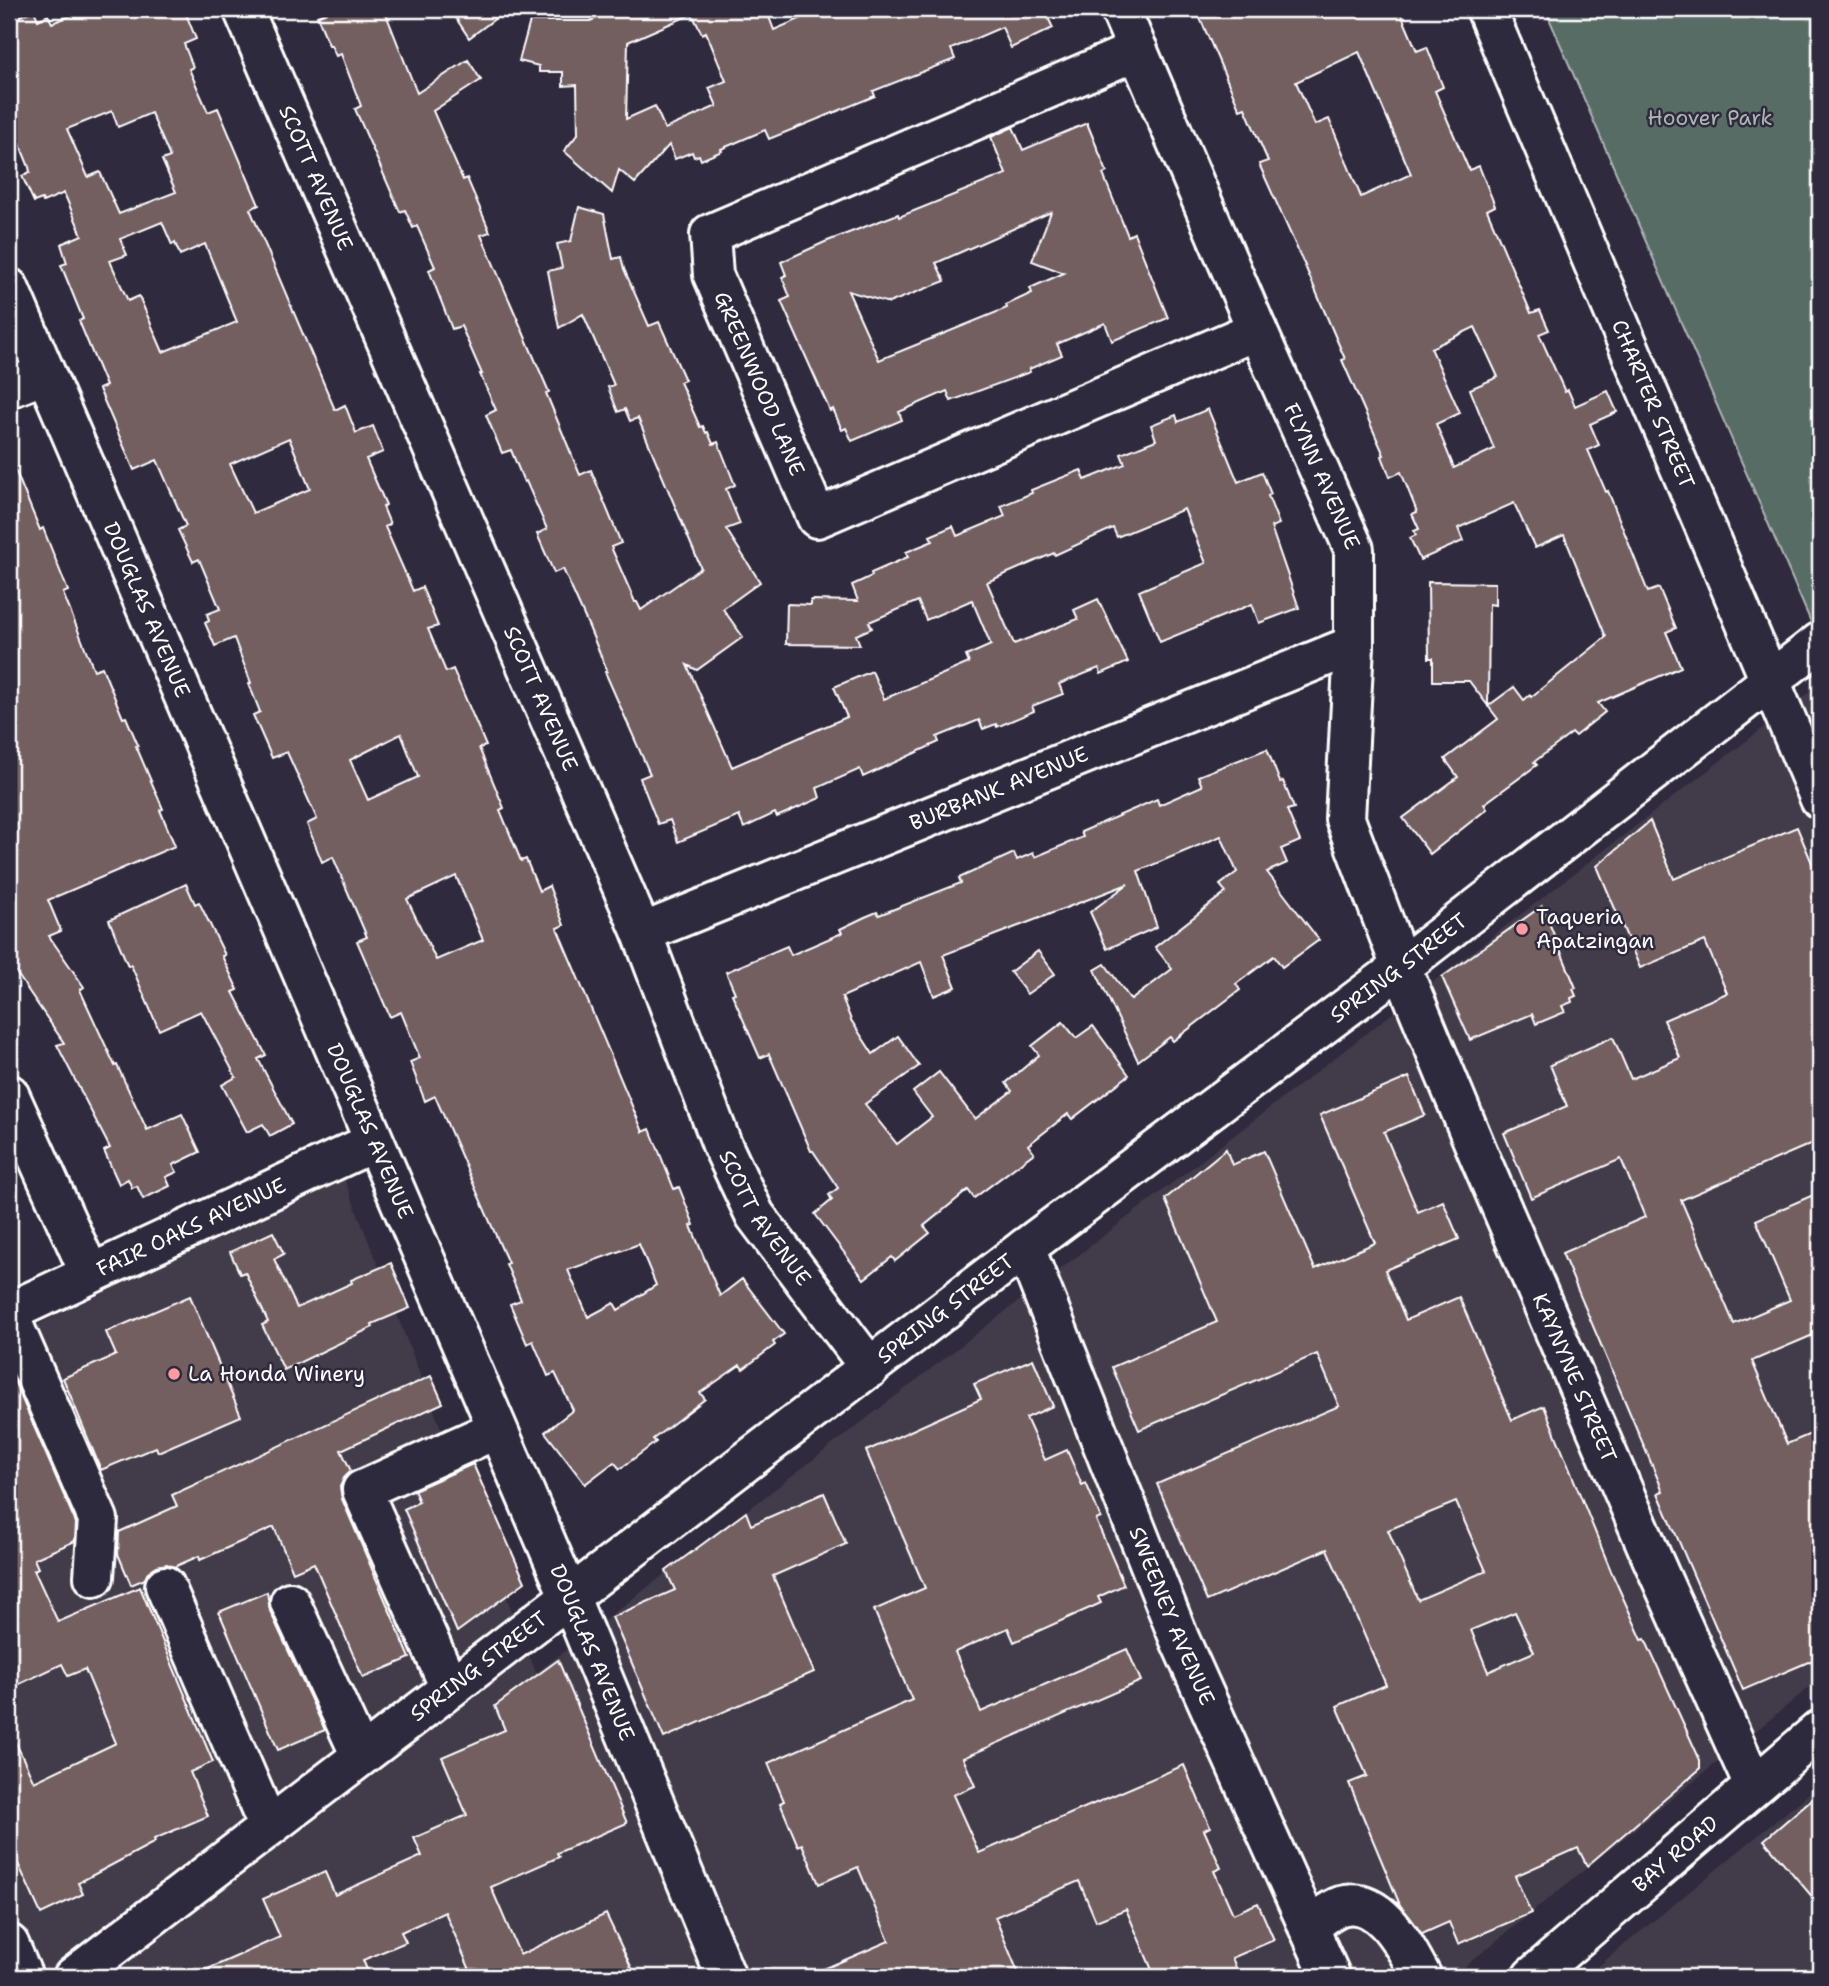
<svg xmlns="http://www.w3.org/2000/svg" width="1829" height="1986" font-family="'Shantell Sans',sans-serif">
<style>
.built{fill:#433a48}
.green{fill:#596c66;stroke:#acb6b2;stroke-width:2}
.building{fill:#735e61;stroke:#fff;stroke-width:2;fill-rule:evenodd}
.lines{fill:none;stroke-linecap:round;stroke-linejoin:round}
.minor-casing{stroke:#fff;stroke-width:44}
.minor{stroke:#2f2a3d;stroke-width:38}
.poi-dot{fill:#ff9aa2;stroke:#2f2a3d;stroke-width:2.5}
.labels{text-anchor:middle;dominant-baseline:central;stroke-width:5;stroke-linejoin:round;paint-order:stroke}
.park-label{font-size:21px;fill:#acb6b2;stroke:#2f2a3d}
.street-label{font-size:21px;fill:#fff;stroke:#2f2a3d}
.poi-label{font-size:21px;fill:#fff;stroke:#2f2a3d;text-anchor:start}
</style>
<rect width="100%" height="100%" fill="#2f2a3d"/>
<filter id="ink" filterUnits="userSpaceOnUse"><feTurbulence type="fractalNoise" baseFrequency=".0143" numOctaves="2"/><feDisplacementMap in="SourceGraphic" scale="14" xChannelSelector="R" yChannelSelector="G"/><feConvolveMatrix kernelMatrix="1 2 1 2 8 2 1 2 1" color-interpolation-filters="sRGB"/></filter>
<g filter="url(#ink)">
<g class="built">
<polygon points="1820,684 1820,1679 1452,1977 9,1977 9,1338 344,1178 536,1673"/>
<polygon points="1820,1784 1820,1977 1585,1977 1800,1801"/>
</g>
<polygon class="green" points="1545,9 1820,9 1820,614 1811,622"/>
<g class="building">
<path d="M88,9H184L196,39L184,44L193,67L189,69L208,112L218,108L259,205L250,209L335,410L345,405L356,433L373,426L383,452L366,459L386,505L383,507L390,524L385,527L413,591L422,587L438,626L428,629L446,672L453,669L486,746L479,748L504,808L500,810L521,861L526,859L539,891L549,886L564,925L557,928L643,1132L650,1129L674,1189L679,1187L694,1225L691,1226L720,1296L742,1279L784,1334L773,1342L775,1345L743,1369L740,1365L700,1393L705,1399L653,1439L656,1442L620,1469L614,1462L585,1484L545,1432L573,1410L555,1373L548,1376L533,1341L527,1344L510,1304L521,1300L506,1264L508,1263L435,1096L425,1101L410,1062L420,1058L401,1012L390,1017L357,941L367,937L333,857L322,862L307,824L317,819L287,752L272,758L253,715L260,712L249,684L251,683L234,638L215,646L205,623L209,621L207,614L220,609L199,559L193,562L178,530L186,526L157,460L134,470L99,389L106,386L79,321L83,319L61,265L67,263L61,244L82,235L64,193L43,202L42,199L34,202L22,176L30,172L29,167L9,118V21L34,10L38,20L48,15L52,23ZM112,111L118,127L151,113L170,157L162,160L176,192L119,214L100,172L88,177L67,129ZM162,222L172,245L175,243L180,255L205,244L237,322L163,352L139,296L128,301L110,261L127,255L120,239ZM289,438L310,489L253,513L230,464ZM401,734L418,777L368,800L350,760ZM456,876L483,940L436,960L407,899ZM639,1244L656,1285L618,1310L614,1303L588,1317L568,1270Z"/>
<polygon points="334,9 384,9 417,93 468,60 481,80 433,111 463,180 467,178 490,232 481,235 549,392 546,393 580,475 591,470 621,543 611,547 635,602 637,602 641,610 701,568 638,418 630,421 625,409 618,412 608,387 614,385 583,314 559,328 548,271 562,268 557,244 571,241 579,207 604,214 613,259 621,257 624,269 649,326 659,322 685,380 680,382 700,427 703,426 706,433 708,432 713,444 718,442 735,485 726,489 740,524 726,529 760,582 723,609 743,637 697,670 687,665 732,767 847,717 834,687 872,671 884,699 969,663 966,656 991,645 972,600 926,620 918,601 869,622 872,628 856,635 860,645 786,644 787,604 811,605 811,600 858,601 852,585 872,576 871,573 908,557 906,552 933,541 930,536 953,526 957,536 1005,516 1001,506 1032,493 1031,490 1081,470 1085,480 1125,464 1121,454 1156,440 1151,425 1176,415 1178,422 1208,409 1238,482 1262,472 1271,494 1268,496 1279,524 1271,527 1299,608 1259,623 1252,604 1160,642 1139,591 1206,563 1184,509 1117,537 1113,528 1055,555 1054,553 987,582 1014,644 1078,619 1074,610 1098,599 1128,662 1101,674 1099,668 1059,684 1063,694 1032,706 1034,711 997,727 996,724 983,729 979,720 937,737 939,742 863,777 860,769 817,788 820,798 777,817 775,813 744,828 739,816 678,842 670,820 658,824 640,778 650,774 605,672 607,671 589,627 563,569 554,573 537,534 547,529 526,481 524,482 511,450 502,453 486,415 496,410 480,374 482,374 461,326 452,329 429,270 435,267 417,226 413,228 405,210 400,212 355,109 361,106 341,54 336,56 331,45 329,45 317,16"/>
<polygon points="450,9 508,9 469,38"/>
<path d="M621,9H766L774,30L823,9H1044L1053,28L1011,48L1002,27L951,49L955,59L873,91L875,96L769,139L765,130L721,149L722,151L701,160L699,155L694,157L692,152L675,159L669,145L635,183L619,170L612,193L564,151L578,134L577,85L563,86V72H539V66L519,61L530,21H590ZM692,14L702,34L706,32L726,81L709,88L717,106L665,129L655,106L626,119L628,42Z"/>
<path d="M1196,9H1399L1417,51L1427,47L1443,87L1435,91L1469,170L1479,166L1495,206L1487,210L1531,313L1540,310L1549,330L1539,334L1565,392L1568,390L1575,406L1608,391L1617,412L1590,424L1599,445L1588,450L1606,492L1608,491L1648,592L1659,588L1676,628L1666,632L1681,667L1598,703L1605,712L1575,736L1572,733L1534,762L1537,765L1484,804L1487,809L1430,854L1403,818L1458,777L1445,759L1498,719L1469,681H1433V658H1429L1428,582L1495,583V605L1489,604L1488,706L1514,687L1524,700L1530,695L1531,697L1606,637L1564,535L1535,548L1514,503L1458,528L1463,541L1420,560L1410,538L1416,535L1414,531L1419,529L1412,514L1417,512L1401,472L1390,477L1382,456L1384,455L1342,360L1345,359L1305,266L1259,164L1268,161L1245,108L1240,110ZM1359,52L1411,174L1361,197L1329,119L1315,125L1296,82ZM1475,327L1498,377L1470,389L1494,449L1454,468L1436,424L1460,413L1431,348Z"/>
<path d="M1087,123L1107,172L1103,174L1128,236L1134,233L1168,318L1112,341L1105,323L1057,344L1062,355L1029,369L1030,372L951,401L947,391L899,412L902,420L852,441L846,428L842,430L833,409L830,411L781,301L790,297L782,277L786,275L781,262L825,242L898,214L899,217L1006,174L991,137L1013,127L1023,150ZM1051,212L1032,261L1064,273L1030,288L1032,293L1006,305L1007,308L879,360L848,291L889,303L945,281L936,263Z"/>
<polygon points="9,455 40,530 43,528 68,591 63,593 94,670 102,667 123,718 126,717 138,745 136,746 163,809 160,810 175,846 48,900 61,931 49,936 84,987 80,990 115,1066 117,1065 147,1130 182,1114 200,1152 173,1165 177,1172 166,1177 170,1186 143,1199 137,1186 132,1188 128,1179 119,1184 104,1151 110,1148 57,1045 64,1043 9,962"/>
<polygon points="1267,749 1280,782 1283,781 1294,808 1287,810 1300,841 1281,849 1287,863 1267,872 1319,940 1282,967 1274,956 1236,984 1240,990 1173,1041 1170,1037 1138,1061 1095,970 1105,964 1131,1000 1172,969 1155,947 1226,892 1220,885 1237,872 1221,836 1138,871 1157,927 1107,949 1090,912 1128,884 943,955 956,987 934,996 921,962 842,997 851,1020 873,1054 898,1036 919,1066 865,1104 897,1144 932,1117 913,1092 939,1072 975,1119 1012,1091 1006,1083 1039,1055 1032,1046 1063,1022 1076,1038 1093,1026 1129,1075 1072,1119 1068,1114 1028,1145 1034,1153 974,1198 968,1190 924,1226 930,1233 895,1261 892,1257 864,1279 815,1214 832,1200 829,1195 838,1188 813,1151 811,1151 769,1054 760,1058 732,994 735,993 726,972 787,946 791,955 842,933 840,929 865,917 877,912 879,915 961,883 959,878 1014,853 1017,860 1033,853 1035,857 1083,837 1081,832 1157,799 1159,805 1202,786 1198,776"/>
<polygon points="1650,821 1674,879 1797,827 1820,882 1820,1140 1681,1200 1734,1324 1790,1300 1756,1220 1820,1192 1820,1332 1752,1361 1787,1444 1820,1430 1820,1657 1743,1690 1658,1493 1663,1491 1562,1253 1645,1217 1621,1159 1531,1198 1504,1133 1567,1106 1550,1065 1613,1037 1631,1079 1680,1058 1664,1020 1727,993 1705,941 1640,968 1597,866"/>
<polygon points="186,884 195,904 199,902 225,955 222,956 238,990 233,992 266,1055 258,1059 292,1124 270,1136 263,1124 247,1132 222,1085 236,1077 201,1011 159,1030 131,965 128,966 109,920"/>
<polygon points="1542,906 1576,988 1573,989 1576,996 1571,998 1572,1002 1562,1006 1565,1012 1536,1024 1532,1014 1470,1040 1442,977"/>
<polygon points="1038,951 1055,974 1027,994 1010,972"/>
<path d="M1409,1077L1425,1115L1384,1132L1418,1212L1443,1201L1459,1239L1385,1270L1406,1320L1459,1297L1512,1420L1544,1406L1611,1571L1642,1640L1645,1639L1700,1760V1769L1587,1866L1578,1848L1515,1876L1531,1913L1458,1944L1449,1922L1422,1934L1400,1905L1349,1783L1367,1776L1337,1706L1386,1685L1327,1549L1207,1601L1157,1484L1339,1406L1317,1354L1139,1430L1112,1367L1217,1322L1165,1199L1226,1149L1232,1165L1264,1151L1315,1269L1375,1243L1320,1115ZM1456,1502L1486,1571L1418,1600L1388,1530ZM1515,1612L1534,1652L1488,1672L1471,1630Z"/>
<polygon points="273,1232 284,1254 274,1259 297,1308 352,1283 351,1280 391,1263 410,1308 372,1324 373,1327 284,1370 262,1325 268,1322 245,1272 240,1274 230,1252"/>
<polygon points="190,1296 241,1416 158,1452 156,1447 101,1470 63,1378 116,1355 106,1332"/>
<polygon points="1033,1359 1053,1406 1026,1418 1045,1460 1067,1450 1082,1485 1086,1483 1101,1518 1096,1520 1124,1585 1098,1597 1101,1603 1014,1642 1008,1628 955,1652 981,1712 1127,1649 1141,1681 963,1758 975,1786 953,1795 979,1853 1184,1765 1210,1827 1204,1830 1221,1868 1214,1871 1233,1914 1258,1903 1274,1940 1232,1958 1240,1977 1155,1977 1126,1909 1096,1921 1079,1881 995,1917 1020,1977 805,1977 889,1941 858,1867 819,1884 802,1844 798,1846 780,1803 784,1801 768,1763 912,1700 874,1610 925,1588 866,1451 981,1399 974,1384"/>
<polygon points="9,1369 76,1523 75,1541 34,1559 38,1568 34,1570 58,1622 140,1587 213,1762 190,1772 208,1816 154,1839 155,1842 78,1883 83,1894 41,1914 9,1844 9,1728 34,1782 116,1743 85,1669 68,1676 62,1664 9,1689"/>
<polygon points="431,1376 443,1403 341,1450 351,1471 344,1478 340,1487 342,1499 410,1658 363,1678 314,1563 293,1572 274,1527 200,1560 199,1556 174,1567 167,1564 157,1566 148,1572 145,1579 131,1585 118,1554 119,1532 177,1506 172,1495"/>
<polygon points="473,1464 525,1582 457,1632 404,1509 419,1502 414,1490"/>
<polygon points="824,1493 846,1544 773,1576 814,1672 664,1738 612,1617 675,1590 666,1571 746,1512 751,1525"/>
<polygon points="267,1592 270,1611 325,1730 278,1750 219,1612"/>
<polygon points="558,1660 627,1823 557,1853 559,1857 491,1887 520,1955 606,1914 636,1977 473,1977 445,1912 401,1932 406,1942 363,1960 370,1977 190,1977 280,1937 263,1899 325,1872 335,1895 422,1856 414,1838 467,1815 442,1757 505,1730 495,1706"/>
<polygon points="1820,1792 1820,1906 1764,1840"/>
</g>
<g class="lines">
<g class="minor-casing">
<g id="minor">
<path id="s1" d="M243,9L642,933L722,1145L755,1215L870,1368"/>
<path id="s2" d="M1120,9L1257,330L1354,549V645L1345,819L1401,967L1478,1153L1652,1558L1754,1786"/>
<path id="s3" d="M1486,9L1820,799"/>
<path id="s4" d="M1138,50L710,234L713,275L817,518L1257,330"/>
<path id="s5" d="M9,288L570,1598L726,1977"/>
<polyline points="9,388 45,374"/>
<path id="s6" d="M642,933L1354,645"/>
<polyline points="9,1094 90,1274"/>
<path id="s7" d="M1025,1248L1179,1638L1331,1977"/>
<path id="s8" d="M9,1312L374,1142"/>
<polyline points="9,1315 98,1519 94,1577"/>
<polyline points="165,1586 268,1826"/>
<polyline points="290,1602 361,1756"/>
<polyline points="450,1688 362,1490 497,1429"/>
<path d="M1308,1927C1318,1921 1330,1909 1341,1906C1381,1894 1406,1949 1422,1977"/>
<polyline points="9,1944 23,1977"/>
<path id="s9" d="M73,1977L1025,1248L1401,967L1820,642"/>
<path id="s10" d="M1532,1977L1820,1730"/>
</g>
</g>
<use href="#minor" class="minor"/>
</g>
</g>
<g class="poi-dot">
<circle cx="1522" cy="929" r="7"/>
<circle cx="174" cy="1374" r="7"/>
</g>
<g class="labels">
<g class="park-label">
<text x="1710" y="118">Hoover Park</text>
</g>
<g class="street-label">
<text stroke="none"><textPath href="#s1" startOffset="184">SCOTT AVENUE</textPath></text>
<text stroke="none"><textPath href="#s4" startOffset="625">GREENWOOD LANE</textPath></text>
<text stroke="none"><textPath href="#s3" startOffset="429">CHARTER STREET</textPath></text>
<text stroke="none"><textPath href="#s2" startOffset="509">FLYNN AVENUE</textPath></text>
<text stroke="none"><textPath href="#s5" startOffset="350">DOUGLAS AVENUE</textPath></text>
<text stroke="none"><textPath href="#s1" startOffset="751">SCOTT AVENUE</textPath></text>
<text stroke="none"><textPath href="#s6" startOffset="385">BURBANK AVENUE</textPath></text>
<text stroke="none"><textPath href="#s9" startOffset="1666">SPRING STREET</textPath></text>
<text stroke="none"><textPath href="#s5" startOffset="917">DOUGLAS AVENUE</textPath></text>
<text stroke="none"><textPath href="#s1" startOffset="1318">SCOTT AVENUE</textPath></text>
<text stroke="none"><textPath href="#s8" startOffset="201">FAIR OAKS AVENUE</textPath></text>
<text stroke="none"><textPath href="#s9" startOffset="1099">SPRING STREET</textPath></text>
<text stroke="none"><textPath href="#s2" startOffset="1463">KAYNYNE STREET</textPath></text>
<text stroke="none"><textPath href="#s7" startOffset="396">SWEENEY AVENUE</textPath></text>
<text stroke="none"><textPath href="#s5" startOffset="1484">DOUGLAS AVENUE</textPath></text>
<text stroke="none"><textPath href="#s9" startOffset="511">SPRING STREET</textPath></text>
<text stroke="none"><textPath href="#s10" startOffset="189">BAY ROAD</textPath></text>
</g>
<g class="poi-label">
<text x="1536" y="917">Taqueria<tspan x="1536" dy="24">Apatzingan</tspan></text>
<text x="188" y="1374">La Honda Winery</text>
</g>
</g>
<rect width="1829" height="1986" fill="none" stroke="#2f2a3d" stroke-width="35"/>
<rect x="18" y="18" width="1794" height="1951" fill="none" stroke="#fff" stroke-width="2.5" filter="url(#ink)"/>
</svg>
